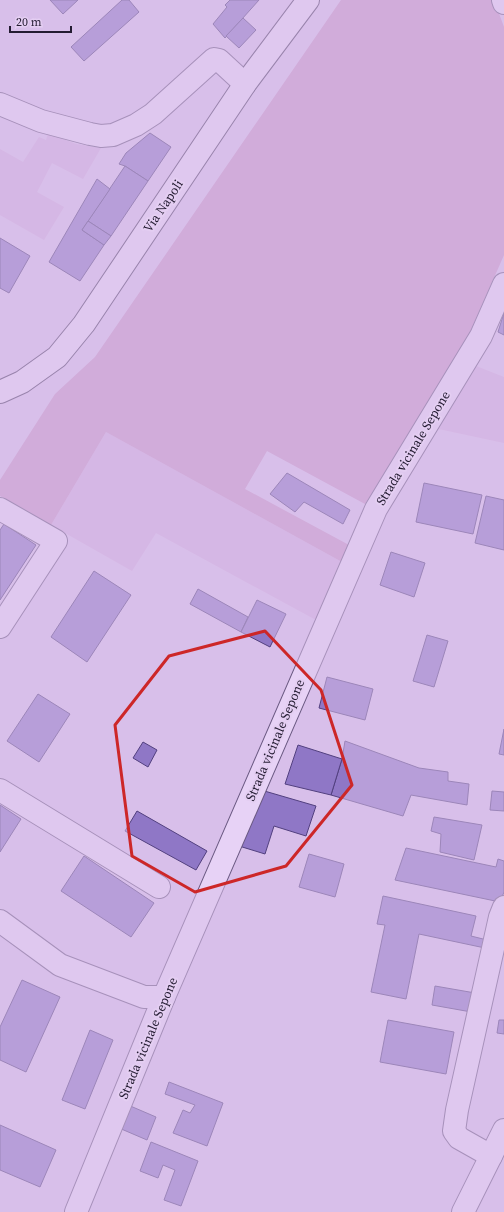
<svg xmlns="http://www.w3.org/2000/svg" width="504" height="1212" font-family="'Source Serif 4',serif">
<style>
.farmland{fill:#d1addf}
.green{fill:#c794c7}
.building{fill:#8f77c6;stroke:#52407f}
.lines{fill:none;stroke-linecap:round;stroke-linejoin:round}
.street-casing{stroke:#6a5982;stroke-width:24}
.secondary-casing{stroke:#4b3c63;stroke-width:24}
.street{stroke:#e7d2f6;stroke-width:22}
.secondary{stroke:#e7d2f6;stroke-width:22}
.marked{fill:none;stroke:#cd2728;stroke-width:3;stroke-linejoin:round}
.labels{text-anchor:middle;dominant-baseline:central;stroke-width:4;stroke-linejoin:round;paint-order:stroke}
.street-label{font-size:13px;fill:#241c32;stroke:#e4cef2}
</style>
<rect width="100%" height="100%" fill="#d8bfea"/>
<g class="farmland">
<polygon points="48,133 76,144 101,148 83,179 52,163 37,192 64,207 44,240 0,215 0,149 23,162 39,137 46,140"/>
<polygon points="471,364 504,377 504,443 434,428"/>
<polygon points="106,432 342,562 316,620 156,533 132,571 51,525"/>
</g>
<polygon class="green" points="341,0 494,0 504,27 504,255 461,353 418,425 365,504 267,451 245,489 349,545 342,562 106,432 51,525 0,496 0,480 55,394 95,357"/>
<g class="building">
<polygon points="50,0 78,0 63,14"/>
<polygon points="122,0 129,0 139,12 84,61 71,47"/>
<polygon points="230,0 259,0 225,38 213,24 227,7 225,5"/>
<polygon points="243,18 256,30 239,48 226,36"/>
<polygon points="150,133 171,147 148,181 125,166 119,164 126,153"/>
<polygon points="125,166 148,181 111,236 88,221"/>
<polygon points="97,179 110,189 82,230 104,245 80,281 49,262"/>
<polygon points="88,221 111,236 104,245 82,230"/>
<polygon points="0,238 30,256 9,293 0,288"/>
<polygon points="504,313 504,335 498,332"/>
<polygon points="287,473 350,510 343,524 304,502 295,512 270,494"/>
<polygon points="424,483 482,495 473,534 416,522"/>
<polygon points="486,496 504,500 504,550 475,543"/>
<polygon points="4,524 36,545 0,600 0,530"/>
<polygon points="391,552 425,563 414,597 380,585"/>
<polygon points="94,571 131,595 87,662 51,637"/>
<polygon points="198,589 248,617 241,632 190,604"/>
<polygon points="257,600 286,614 270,647 241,632"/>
<polygon points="427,635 448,641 434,687 413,681"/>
<polygon points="327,677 373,689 365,720 319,708"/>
<polygon points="38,694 70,714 39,762 7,741"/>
<polygon points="504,729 504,755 499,754"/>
<polygon points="345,741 419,768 448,772 448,781 469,784 467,805 411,795 403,816 331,795 342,759"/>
<polygon points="143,742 157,750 148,767 133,758"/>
<polygon points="298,745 342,759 331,795 285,784"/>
<polygon points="261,790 316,806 306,836 274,826 265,854 239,846"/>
<polygon points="492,791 504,792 504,811 490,810"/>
<polygon points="0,805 21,819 0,852"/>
<polygon points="137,811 207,851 196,870 125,831"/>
<polygon points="434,817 482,825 474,860 440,852 441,834 431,831"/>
<polygon points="406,848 496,867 498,859 504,861 504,892 500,902 395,880"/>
<polygon points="309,854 344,864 335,897 299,887"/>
<polygon points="84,856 154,903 131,937 61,891"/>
<polygon points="383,896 476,916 471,936 487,940 485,948 419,934 406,999 371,992 385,925 377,924"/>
<polygon points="22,980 60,997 26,1072 0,1060 0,1027"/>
<polygon points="435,986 481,994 477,1013 432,1005"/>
<polygon points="388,1020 454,1032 446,1074 380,1062"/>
<polygon points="499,1020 504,1020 504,1034 497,1033"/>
<polygon points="90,1030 113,1040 85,1109 62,1100"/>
<polygon points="169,1082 223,1103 207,1146 173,1133 183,1110 190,1113 195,1105 165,1094"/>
<polygon points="128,1105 156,1117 147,1140 119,1128"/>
<polygon points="0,1125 56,1150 40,1187 0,1170"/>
<polygon points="151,1142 198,1161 181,1206 164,1200 175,1170 163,1165 158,1178 140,1171"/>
</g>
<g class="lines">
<g class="street-casing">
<g id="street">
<polyline points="503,0 504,3"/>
<polyline points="0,104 41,121 90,134 101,136 113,135 136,125 153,114 214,59 219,60 245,84"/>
<polyline points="0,509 56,541 0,627"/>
<polyline points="0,790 159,887"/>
<polyline points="0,921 60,965 144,997 164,997"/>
<polyline points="491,1156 459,1138 454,1131 457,1110 500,917 504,907"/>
<polyline points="76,1212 164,997 376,509 481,336 504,284"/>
<polyline points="463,1212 504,1130"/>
</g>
</g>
<g class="secondary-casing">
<polyline id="secondary" points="0,392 22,382 57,357 84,324 245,84 308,0"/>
</g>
<use href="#street" class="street"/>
<use href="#secondary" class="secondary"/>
</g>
<path d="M0 0H504V1212H0ZM265,631L321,690L352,785L286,866L195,892L132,856L115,725L169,656Z" fill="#d8bfea" fill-opacity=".55" fill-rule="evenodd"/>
<path class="marked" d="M265,631L321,690L352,785L286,866L195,892L132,856L115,725L169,656Z"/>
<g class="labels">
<g class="street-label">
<text transform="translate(163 206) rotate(-56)">Via Napoli</text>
<text transform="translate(413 448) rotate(-59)">Strada vicinale Sepone</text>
<text transform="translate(275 740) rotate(-67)">Strada vicinale Sepone</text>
<text transform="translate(148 1038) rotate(-67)">Strada vicinale Sepone</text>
</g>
</g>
<path d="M10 26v6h61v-6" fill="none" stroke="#241c32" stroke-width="2"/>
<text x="16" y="26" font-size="12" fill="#241c32" stroke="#e4cef2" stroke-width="3" paint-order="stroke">20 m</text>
</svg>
